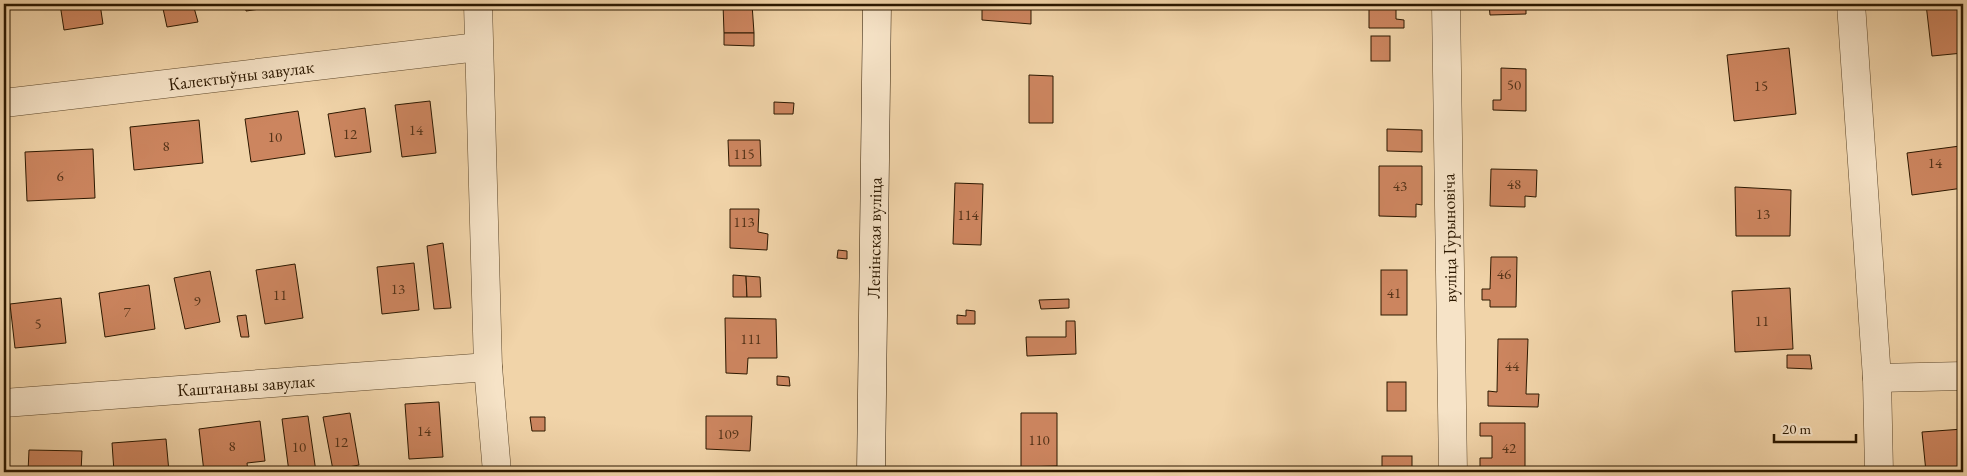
<svg xmlns="http://www.w3.org/2000/svg" width="1967" height="476" font-family="'EB Garamond',serif">
<style>
.building{fill:#cc855f;stroke:#2c1800}
.lines{fill:none;stroke-linecap:round;stroke-linejoin:round}
.street-casing{stroke:#5d472a;stroke-width:29}
.secondary-casing{stroke:#2c1800;stroke-width:29}
.street{stroke:#f6e3c7;stroke-width:28}
.secondary{stroke:#f6e3c7;stroke-width:28}
.labels{text-anchor:middle;dominant-baseline:central;stroke-width:4;stroke-linejoin:round;paint-order:stroke}
.number-label{font-size:15px;fill:#543318}
.street-label{font-size:18px;fill:#2c1800;stroke:#f6e3c7}
</style>
<rect width="100%" height="100%" fill="#f1d4a9"/>
<filter id="stains"><feTurbulence type="fractalNoise" baseFrequency=".004" numOctaves="4"/><feColorMatrix values="0 0 0 0 .2 0 0 0 0 .09 0 0 0 0 .02 0 0 0 .5 -.17"/></filter>
<radialGradient id="worn" r=".72"><stop offset=".6" stop-color="#630" stop-opacity="0"/><stop offset="1" stop-color="#630" stop-opacity=".3"/></radialGradient>
<g class="building">
<polygon points="60,4 100,4 103,24 64,30"/>
<polygon points="162,4 193,4 198,22 167,27"/>
<polygon points="245,4 259,4 260,9 246,11"/>
<polygon points="259,4 275,4 276,7 260,9"/>
<polygon points="392,4 427,4 427,6 392,8"/>
<polygon points="723,4 752,4 754,33 724,33"/>
<polygon points="982,4 1031,4 1031,24 982,20"/>
<polygon points="1369,4 1396,4 1396,19 1404,20 1404,28 1369,28"/>
<polygon points="1489,4 1526,4 1526,14 1490,15"/>
<polygon points="1926,4 1963,4 1963,53 1932,56"/>
<polygon points="724,33 754,33 754,46 724,45"/>
<rect x="1371" y="36" width="19" height="25"/>
<polygon points="1789,48 1796,114 1734,121 1727,55"/>
<polygon points="1501,68 1526,69 1526,111 1493,110 1493,100 1501,100"/>
<polygon points="1029,75 1053,76 1053,123 1029,123"/>
<polygon points="430,101 436,153 402,157 395,105"/>
<polygon points="774,102 794,103 793,114 774,114"/>
<polygon points="365,108 371,152 335,157 328,114"/>
<polygon points="298,111 305,154 251,162 245,119"/>
<polygon points="199,120 203,163 134,170 130,127"/>
<polygon points="1387,129 1422,130 1422,152 1387,151"/>
<polygon points="728,140 760,140 761,166 729,166"/>
<polygon points="1960,146 1963,171 1963,188 1912,195 1907,153"/>
<polygon points="93,149 95,198 27,201 25,152"/>
<polygon points="1379,166 1422,166 1422,205 1416,204 1416,217 1379,216"/>
<polygon points="1491,169 1537,170 1536,197 1525,196 1525,207 1490,206"/>
<polygon points="955,183 983,184 981,245 953,244"/>
<polygon points="1735,187 1791,190 1790,236 1736,236"/>
<polygon points="730,209 759,209 758,232 768,234 767,250 730,248"/>
<polygon points="443,243 451,308 434,309 427,246"/>
<polygon points="838,250 847,251 847,259 837,258"/>
<polygon points="1491,257 1517,257 1516,307 1490,307 1490,300 1482,300 1482,289 1490,289"/>
<polygon points="414,263 419,310 382,314 377,267"/>
<polygon points="295,264 303,318 265,324 256,270"/>
<rect x="1381" y="270" width="26" height="45"/>
<polygon points="210,271 220,322 185,329 174,278"/>
<polygon points="733,275 746,276 747,297 733,297"/>
<polygon points="746,276 760,277 761,297 747,297"/>
<polygon points="149,285 155,329 105,337 99,293"/>
<polygon points="1790,288 1793,349 1735,352 1732,291"/>
<polygon points="61,298 66,343 15,348 10,304"/>
<polygon points="1069,299 1069,308 1041,309 1039,300"/>
<polygon points="966,310 975,311 975,324 957,324 957,315 966,316"/>
<polygon points="246,315 249,337 241,337 237,316"/>
<polygon points="725,318 776,319 777,358 748,358 747,374 726,373"/>
<polygon points="1066,321 1075,321 1076,354 1027,356 1026,337 1066,337"/>
<polygon points="1498,339 1528,339 1526,394 1539,394 1538,407 1488,406 1488,391 1497,392"/>
<polygon points="1787,355 1810,355 1812,369 1787,368"/>
<polygon points="777,376 789,377 790,386 777,385"/>
<rect x="1387" y="382" width="19" height="29"/>
<polygon points="439,402 443,457 409,459 405,404"/>
<polygon points="350,413 359,465 333,470 323,417"/>
<polygon points="1021,413 1057,413 1057,466 1021,467"/>
<polygon points="308,416 316,472 289,472 282,419"/>
<polygon points="706,416 752,416 750,451 706,449"/>
<polygon points="530,417 545,417 545,431 532,431"/>
<polygon points="260,421 265,461 247,463 248,472 204,472 199,429"/>
<polygon points="1480,423 1525,423 1525,469 1501,469 1501,472 1480,472 1480,458 1492,458 1492,436 1480,436"/>
<polygon points="1963,429 1963,472 1926,472 1922,432"/>
<polygon points="166,439 169,472 114,472 112,443"/>
<polygon points="29,450 82,451 81,472 28,472"/>
<rect x="1382" y="456" width="30" height="16"/>
</g>
<g class="lines">
<g class="street-casing">
<g id="street">
<polyline points="478,4 488,367 497,472"/>
<polyline points="1446,4 1453,472"/>
<polyline points="1851,4 1877,378 1879,472"/>
<polyline points="4,103 478,47"/>
<polyline points="1877,378 1963,376"/>
<polyline points="4,403 488,367"/>
</g>
</g>
<g class="secondary-casing">
<polyline id="secondary" points="871,472 877,4"/>
</g>
<use href="#street" class="street"/>
<use href="#secondary" class="secondary"/>
</g>
<g class="labels">
<g class="number-label">
<text x="1514" y="84">50</text>
<text x="1761" y="85">15</text>
<text x="416" y="129">14</text>
<text x="350" y="133">12</text>
<text x="275" y="136">10</text>
<text x="166" y="145">8</text>
<text x="744" y="153">115</text>
<text x="1935" y="162">14</text>
<text x="60" y="175">6</text>
<text x="1514" y="183">48</text>
<text x="1400" y="185">43</text>
<text x="1763" y="213">13</text>
<text x="968" y="214">114</text>
<text x="744" y="221">113</text>
<text x="1504" y="273">46</text>
<text x="398" y="288">13</text>
<text x="1394" y="292">41</text>
<text x="280" y="294">11</text>
<text x="197" y="300">9</text>
<text x="127" y="311">7</text>
<text x="1762" y="320">11</text>
<text x="38" y="323">5</text>
<text x="751" y="338">111</text>
<text x="1512" y="365">44</text>
<text x="424" y="430">14</text>
<text x="728" y="433">109</text>
<text x="1039" y="439">110</text>
<text x="341" y="441">12</text>
<text x="232" y="445">8</text>
<text x="299" y="446">10</text>
<text x="1509" y="447">42</text>
</g>
<g class="street-label">
<text transform="translate(241 75) rotate(-7)">Калектыўны завулак</text>
<text transform="translate(874 238) rotate(-89)">Ленінская вуліца</text>
<text transform="translate(1449 238) rotate(-91)">вуліца Гурыновіча</text>
<text transform="translate(246 385) rotate(-4)">Каштанавы завулак</text>
</g>
</g>
<rect width="1967" height="476" fill="none" stroke="#f1d4a9" stroke-width="20"/>
<rect x="5" y="5" width="1957" height="466" fill="none" stroke="#2c1800" stroke-width="2.5"/>
<rect x="10" y="10" width="1947" height="456" fill="none" stroke="#2c1800"/>
<path d="M1774 434v8h82v-8" fill="none" stroke="#2c1800" stroke-width="2.5"/>
<text x="1782" y="434" font-size="15" fill="#2c1800" stroke="#f6e3c7" stroke-width="4" paint-order="stroke">20 m</text>
<rect width="100%" height="100%" filter="url(#stains)"/>
<rect width="100%" height="100%" fill="url(#worn)"/>
</svg>
